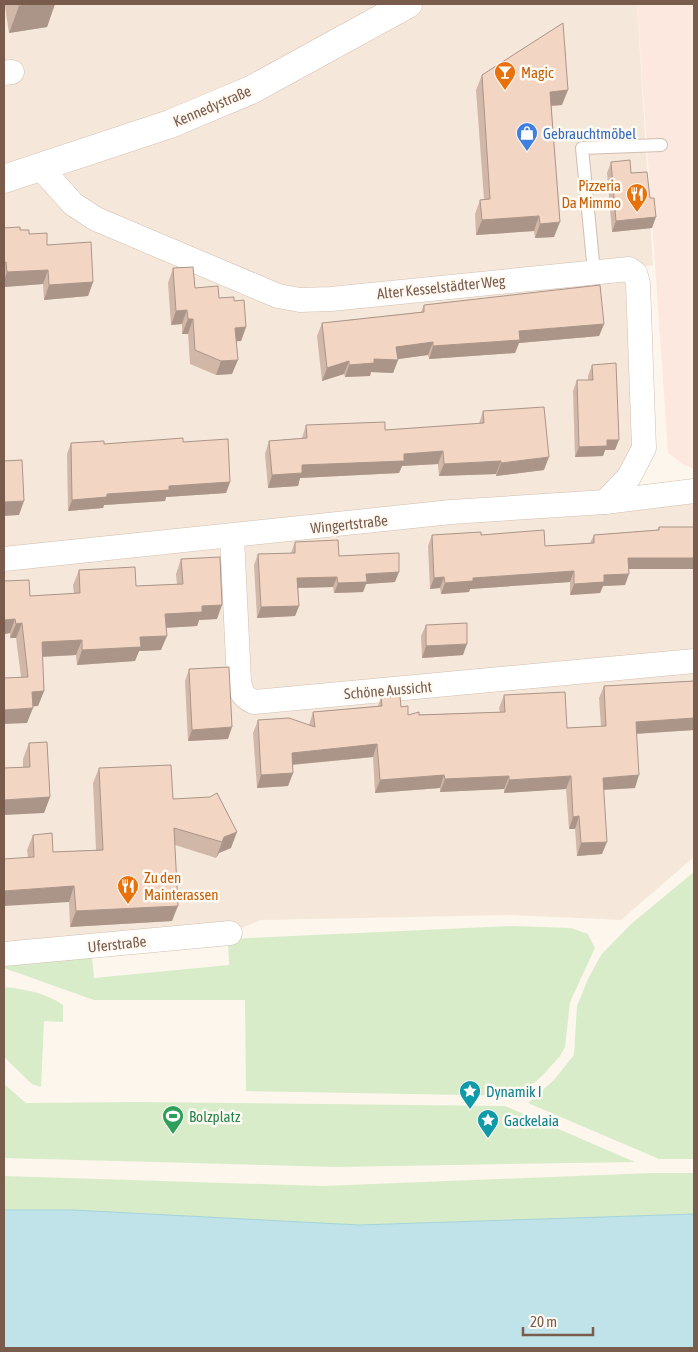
<svg xmlns="http://www.w3.org/2000/svg" width="698" height="1352" font-family="'Asap Condensed',sans-serif">
<style>
.residential{fill:#f5e8da}
.commercial{fill:#fde8e0}
.green{fill:#d8ecc9}
.water{fill:#bfe3e8;stroke:#a5d3da}
.lines{fill:none;stroke-linecap:round;stroke-linejoin:round}
.service-casing{stroke:#d1beb0;stroke-width:14}
.minor-casing{stroke:#d1beb0;stroke-width:25}
.secondary-casing{stroke:#d6c0b0;stroke-width:29}
.service{stroke:#fff;stroke-width:12}
.minor{stroke:#fff;stroke-width:24}
.secondary{stroke:#fff;stroke-width:28}
.wall{fill:#d1b7a8}
.shaded-wall{fill:#aa9588}
.building{fill:#f3d5c3;stroke:#aa9588}
.labels{text-anchor:middle;dominant-baseline:central;stroke-width:5;stroke-linejoin:round;paint-order:stroke}
.food-label{font-size:15px;fill:#c56008;stroke:#fffaf3;text-anchor:start}
.street-label{font-size:15px;fill:#7a5c4d;stroke:#fffaf3}
.shop-label{font-size:15px;fill:#366cbe;stroke:#fffaf3;text-anchor:start}
.culture-label{font-size:15px;fill:#0d838f;stroke:#fffaf3;text-anchor:start}
.leisure-label{font-size:15px;fill:#27864d;stroke:#fffaf3;text-anchor:start}
</style>
<rect width="100%" height="100%" fill="#fdf6ec"/>
<polygon class="residential" points="4,4 637,4 653,265 625,271 635,448 623,510 694,500 694,857 621,920 511,915 261,920 230,933 4,954"/>
<polygon class="commercial" points="637,4 694,4 694,469 684,465 668,453"/>
<g class="green">
<polygon points="694,872 694,1159 659,1159 528,1103 554,1080 574,1055 577,1006 588,979 601,955 631,924"/>
<polygon points="512,926 571,928 588,934 595,948 570,1002 565,1047 560,1056 543,1075 519,1096 246,1091 245,1000 94,1000 4,968 4,965 92,957 94,978 229,965 228,939"/>
<path d="M4,987C25,989 46,993 63,1005V1022L44,1021L41,1087L32,1084L4,1057Z"/>
<polygon points="4,1084 26,1103 137,1102 505,1106 635,1162 336,1167 4,1158"/>
<polygon points="652,1173 694,1173 694,1214 359,1225 73,1210 4,1210 4,1176 323,1186"/>
</g>
<polygon class="water" points="4,1210 73,1210 359,1225 694,1214 694,1348 4,1348"/>
<g class="lines">
<g class="service-casing">
<polyline id="service" points="594,272 582,148 661,145"/>
</g>
<g class="minor-casing">
<g id="minor">
<polyline points="4,73 12,72"/>
<polyline points="40,167 73,204 96,219 278,296 300,300 331,299 629,269 635,273 638,283 644,448 629,477 605,502"/>
<path d="M232,537L239,681C241,693 243,697 254,702L694,661"/>
<polyline points="4,559 451,512 605,502 694,491"/>
<polyline points="4,954 230,933"/>
</g>
</g>
<g class="secondary-casing">
<polyline id="secondary" points="4,179 170,124 251,90 408,4"/>
</g>
<use href="#service" class="service"/>
<use href="#minor" class="minor"/>
<use href="#secondary" class="secondary"/>
</g>
<g class="wall">
<polygon points="4,4 55,4 47,27 9,33 5,6"/>
<polygon points="482,75 562,105 552,106 554,237 535,238 534,231 476,235 475,214 480,200 484,199 476,90"/>
<polygon points="611,162 631,173 652,228 612,232 607,173"/>
<polygon points="4,228 20,230 29,234 47,245 93,282 88,296 44,300 43,284 4,287"/>
<polygon points="173,268 195,288 219,298 234,301 246,327 241,341 236,341 232,374 216,375 190,364 188,334 182,334 182,324 171,325 168,283"/>
<polygon points="424,305 604,324 599,336 519,343 515,353 429,359 428,355 397,359 398,360 393,373 371,372 370,376 345,377 344,374 322,381 317,336 322,323 421,312"/>
<polygon points="592,365 615,450 605,450 603,456 575,457 573,391 577,380 588,380 588,376"/>
<polygon points="483,411 544,470 496,476 496,474 439,476 438,464 402,466 399,473 300,478 298,486 268,488 265,454 269,441 302,438 306,425 385,430 479,424"/>
<polygon points="183,442 230,482 226,493 166,497 165,501 104,505 103,508 68,511 67,454 71,443 104,444"/>
<polygon points="659,527 694,527 694,569 629,569 625,585 603,586 600,593 570,595 570,582 470,589 469,592 441,594 440,588 430,589 428,546 432,535 481,535 545,546 590,543 594,535 657,530"/>
<polygon points="295,542 339,556 395,582 366,584 363,592 334,593 333,587 298,588 299,606 295,616 257,618 254,565 258,554 291,553"/>
<polygon points="181,559 217,619 199,620 197,626 166,628 161,650 139,651 135,661 77,665 76,655 42,657 44,691 38,706 32,706 27,723 16,638 10,638 10,633 4,634 30,596 74,594 73,585 79,570 136,586 177,584 176,574"/>
<polygon points="426,625 463,655 422,658 421,636"/>
<polygon points="189,669 228,739 188,741 185,681"/>
<polygon points="694,681 694,730 637,734 635,788 603,790 602,854 577,856 575,829 569,829 566,789 504,793 504,789 440,792 440,788 375,793 373,757 293,765 293,773 288,786 257,788 253,733 258,720 309,725 313,712 378,706 381,697 401,707 408,715 500,712 499,708 504,695 567,728 601,726 599,698 604,686"/>
<polygon points="29,743 50,797 44,813 23,767 23,759"/>
<polygon points="99,768 173,799 231,848 219,853 216,858 175,845 172,921 70,927 69,902 28,858 27,850 33,835 53,852 96,850 93,783"/>
</g>
<g class="shaded-wall">
<polygon points="34,4 55,4 47,27 9,33 19,6"/>
<polygon points="568,90 562,105 545,106 550,92"/>
<polygon points="539,216 534,231 476,235 482,220"/>
<polygon points="656,217 652,228 612,232 616,221"/>
<polygon points="560,222 554,237 535,238 540,224"/>
<polygon points="48,270 43,284 4,287 4,281 7,272"/>
<polygon points="93,282 88,296 44,300 49,285"/>
<polygon points="187,310 182,324 171,325 176,311"/>
<polygon points="188,319 193,319 188,334 182,334"/>
<polygon points="604,324 599,336 519,343 515,353 429,359 433,346 519,331"/>
<polygon points="246,327 241,341 230,342 235,328"/>
<polygon points="433,342 428,355 392,360 396,347"/>
<polygon points="374,359 398,360 393,373 371,372 370,376 345,377 349,365"/>
<polygon points="238,360 232,374 216,375 221,361"/>
<polygon points="349,361 344,374 322,381 327,368"/>
<polygon points="607,440 619,440 615,450 605,450 603,456 575,457 579,447"/>
<polygon points="443,451 438,464 402,466 399,473 300,478 298,486 268,488 272,475 302,465 404,454"/>
<polygon points="549,457 544,470 496,476 501,463"/>
<polygon points="501,461 496,474 439,476 444,464"/>
<polygon points="230,482 226,493 166,497 165,501 104,505 103,508 68,511 72,500 107,494 169,486"/>
<polygon points="24,501 19,515 4,516 4,505 5,502"/>
<polygon points="628,558 694,558 694,569 624,569"/>
<polygon points="574,571 570,582 470,589 469,592 441,594 445,583 473,578"/>
<polygon points="399,572 395,582 366,584 363,592 334,593 338,583 366,574"/>
<polygon points="629,574 625,585 603,586 600,593 570,595 574,584 604,575"/>
<polygon points="337,577 333,587 293,588 297,578"/>
<polygon points="444,577 440,588 430,589 434,578"/>
<polygon points="222,605 217,619 199,620 197,626 160,628 165,614 202,606"/>
<polygon points="299,606 295,616 257,618 261,607"/>
<polygon points="15,619 10,633 4,634 4,620"/>
<polygon points="22,623 16,638 10,638 16,624"/>
<polygon points="167,636 161,650 139,651 135,661 77,665 82,650 140,637"/>
<polygon points="82,640 76,655 36,657 42,642"/>
<polygon points="467,644 463,655 422,658 426,646"/>
<polygon points="44,691 38,706 26,707 32,692"/>
<polygon points="33,708 27,723 4,724 4,710"/>
<polygon points="694,718 694,730 631,734 636,722"/>
<polygon points="232,727 228,739 188,741 192,730"/>
<polygon points="377,744 373,757 287,765 292,753"/>
<polygon points="293,773 288,786 257,788 261,775"/>
<polygon points="444,775 440,788 375,793 380,780"/>
<polygon points="639,775 635,788 598,790 603,778"/>
<polygon points="509,776 504,789 440,792 445,779"/>
<polygon points="571,776 566,789 504,793 509,780"/>
<polygon points="50,797 44,813 4,815 4,800"/>
<polygon points="579,816 575,829 569,829 573,817"/>
<polygon points="237,832 231,848 219,853 216,858 224,837"/>
<polygon points="607,842 602,854 577,856 581,843"/>
<polygon points="74,886 69,902 4,906 4,891"/>
<polygon points="178,906 172,921 70,927 76,911"/>
</g>
<g class="building">
<polygon points="18,4 34,4 19,6"/>
<polygon points="563,23 568,90 550,92 560,222 540,224 539,216 482,220 480,200 490,199 482,75"/>
<polygon points="630,160 631,173 647,172 650,198 654,198 656,217 616,221 611,162"/>
<polygon points="20,227 20,230 29,230 29,234 47,233 47,245 91,242 93,282 49,285 48,270 7,272 6,262 4,263 4,228"/>
<polygon points="193,267 195,288 218,286 219,298 234,297 234,301 244,300 246,327 235,328 238,360 221,361 195,350 193,319 188,319 187,310 176,311 173,268"/>
<polygon points="600,285 604,324 519,331 520,340 433,346 433,342 396,347 398,360 374,359 374,363 349,365 349,361 327,368 322,323 424,312 424,305"/>
<polygon points="616,363 619,440 607,440 607,446 579,447 577,380 593,380 592,365"/>
<polygon points="544,407 549,457 501,463 501,461 444,464 443,451 404,454 404,461 302,465 302,473 272,475 269,441 307,438 306,425 385,422 385,430 484,423 483,411"/>
<polygon points="183,438 183,442 228,439 230,482 169,486 169,490 107,494 107,497 72,500 71,443 104,441 104,444"/>
<polygon points="22,460 24,501 5,502 5,507 4,507 4,461"/>
<polygon points="659,527 694,527 694,558 628,558 629,574 604,575 604,582 574,584 574,571 473,578 473,581 445,583 444,577 434,578 432,535 481,532 481,535 544,530 545,546 594,543 594,535 659,530"/>
<polygon points="338,540 339,556 399,553 399,572 366,574 367,582 338,583 337,577 297,578 299,606 261,607 258,554 295,553 295,542"/>
<polygon points="220,557 222,605 202,606 202,612 165,614 167,636 140,637 141,647 82,650 82,640 42,642 44,691 32,692 33,708 4,710 4,678 28,677 22,623 16,624 15,619 4,620 4,581 29,580 30,596 80,593 79,570 135,567 136,586 183,584 181,559"/>
<polygon points="467,623 467,644 426,646 426,625"/>
<polygon points="229,667 232,727 192,730 189,669"/>
<polygon points="694,681 694,718 636,722 639,775 603,778 607,842 581,843 579,816 573,817 571,776 509,780 509,776 445,779 444,775 380,780 377,744 292,753 293,773 261,775 258,720 289,718 315,727 313,712 382,706 381,697 400,696 401,707 408,706 408,715 419,712 419,715 505,712 504,695 565,692 567,728 606,726 604,686"/>
<polygon points="47,742 50,797 4,800 4,768 30,767 29,743"/>
<polygon points="171,765 173,799 210,797 217,793 237,832 224,837 222,842 174,828 178,906 76,911 74,886 4,891 4,859 34,857 33,835 52,833 53,852 103,850 99,768"/>
</g>
<defs>
<g id="bar-pin" transform="scale(1.125)"><path d="M0 17L-7.5 6A9.5 9.5 0 1 1 7.5 6Z" fill="#e8710a" stroke="#fffaf3"/><path d="M-6-5H6L.8 .8V4.5H3.5V6h-7V4.5H-.8V.8Z" fill="#fff"/></g>
<g id="shop-pin" transform="scale(1.125)"><path d="M0 17L-7.5 6A9.5 9.5 0 1 1 7.5 6Z" fill="#3f7fe0" stroke="#fffaf3"/><path d="M-5-2.5h2.3a2.7 3.5 0 0 1 5.4 0H5L5.5 6h-11ZM-1.5-2.5h3a1.5 2.3 0 0 0-3 0Z" fill="#fff"/></g>
<g id="restaurant-pin" transform="scale(1.125)"><path d="M0 17L-7.5 6A9.5 9.5 0 1 1 7.5 6Z" fill="#e8710a" stroke="#fffaf3"/><path d="M-5-6h1v4h1v-4h1v4h1v-4h1v5L-1.5 .5V6h-2V.5L-5-1ZM5-6V6H3V1.5H1.5Q1.5-4 5-6Z" fill="#fff"/></g>
<g id="sight-pin" transform="scale(1.125)"><path d="M0 17L-7.5 6A9.5 9.5 0 1 1 7.5 6Z" fill="#0f9aa8" stroke="#fffaf3"/><path d="M0-6L1.8-2.2L6-1.7L2.9 1.2L3.7 5.4L0 3.3L-3.7 5.4L-2.9 1.2L-6-1.7L-1.8-2.2Z" fill="#fff"/></g>
<g id="stadium-pin" transform="scale(1.125)"><path d="M0 17L-7.5 6A9.5 9.5 0 1 1 7.5 6Z" fill="#2e9e5b" stroke="#fffaf3"/><path d="M0-5a6.5 5 0 1 0 0 10a6.5 5 0 1 0 0-10ZM-3.5-1.8h7v3.6h-7Z" fill="#fff"/></g>
</defs>
<g fill-rule="evenodd">
<use href="#bar-pin" x="505" y="72"/>
<use href="#shop-pin" x="527" y="133"/>
<use href="#restaurant-pin" x="637" y="194"/>
<use href="#restaurant-pin" x="128" y="886"/>
<use href="#sight-pin" x="470" y="1091"/>
<use href="#stadium-pin" x="173" y="1116"/>
<use href="#sight-pin" x="488" y="1120"/>
</g>
<g class="labels">
<g class="food-label">
<text x="521" y="72">Magic</text>
<text x="621" y="185" text-anchor="end">Pizzeria<tspan x="621" dy="17">Da Mimmo</tspan></text>
<text x="144" y="877">Zu den<tspan x="144" dy="17">Mainterassen</tspan></text>
</g>
<g class="street-label">
<text transform="translate(212 106) rotate(-23)">Kennedystraße</text>
<text transform="translate(441 287) rotate(-6)">Alter Kesselstädter Weg</text>
<text transform="translate(349 524) rotate(-6)">Wingertstraße</text>
<text transform="translate(388 690) rotate(-5)">Schöne Aussicht</text>
<text transform="translate(117 944) rotate(-6)">Uferstraße</text>
</g>
<g class="shop-label">
<text x="543" y="133">Gebrauchtmöbel</text>
</g>
<g class="culture-label">
<text x="486" y="1091">Dynamik I</text>
<text x="504" y="1120">Gackelaia</text>
</g>
<g class="leisure-label">
<text x="189" y="1116">Bolzplatz</text>
</g>
</g>
<rect width="698" height="1352" fill="none" stroke="#7a5c4d" stroke-width="10"/>
<path d="M523 1327v8h70v-8" fill="none" stroke="#7a5c4d" stroke-width="2.5"/>
<text x="530" y="1327" font-size="15" fill="#7a5c4d" stroke="#fffaf3" stroke-width="4" paint-order="stroke">20 m</text>
</svg>
